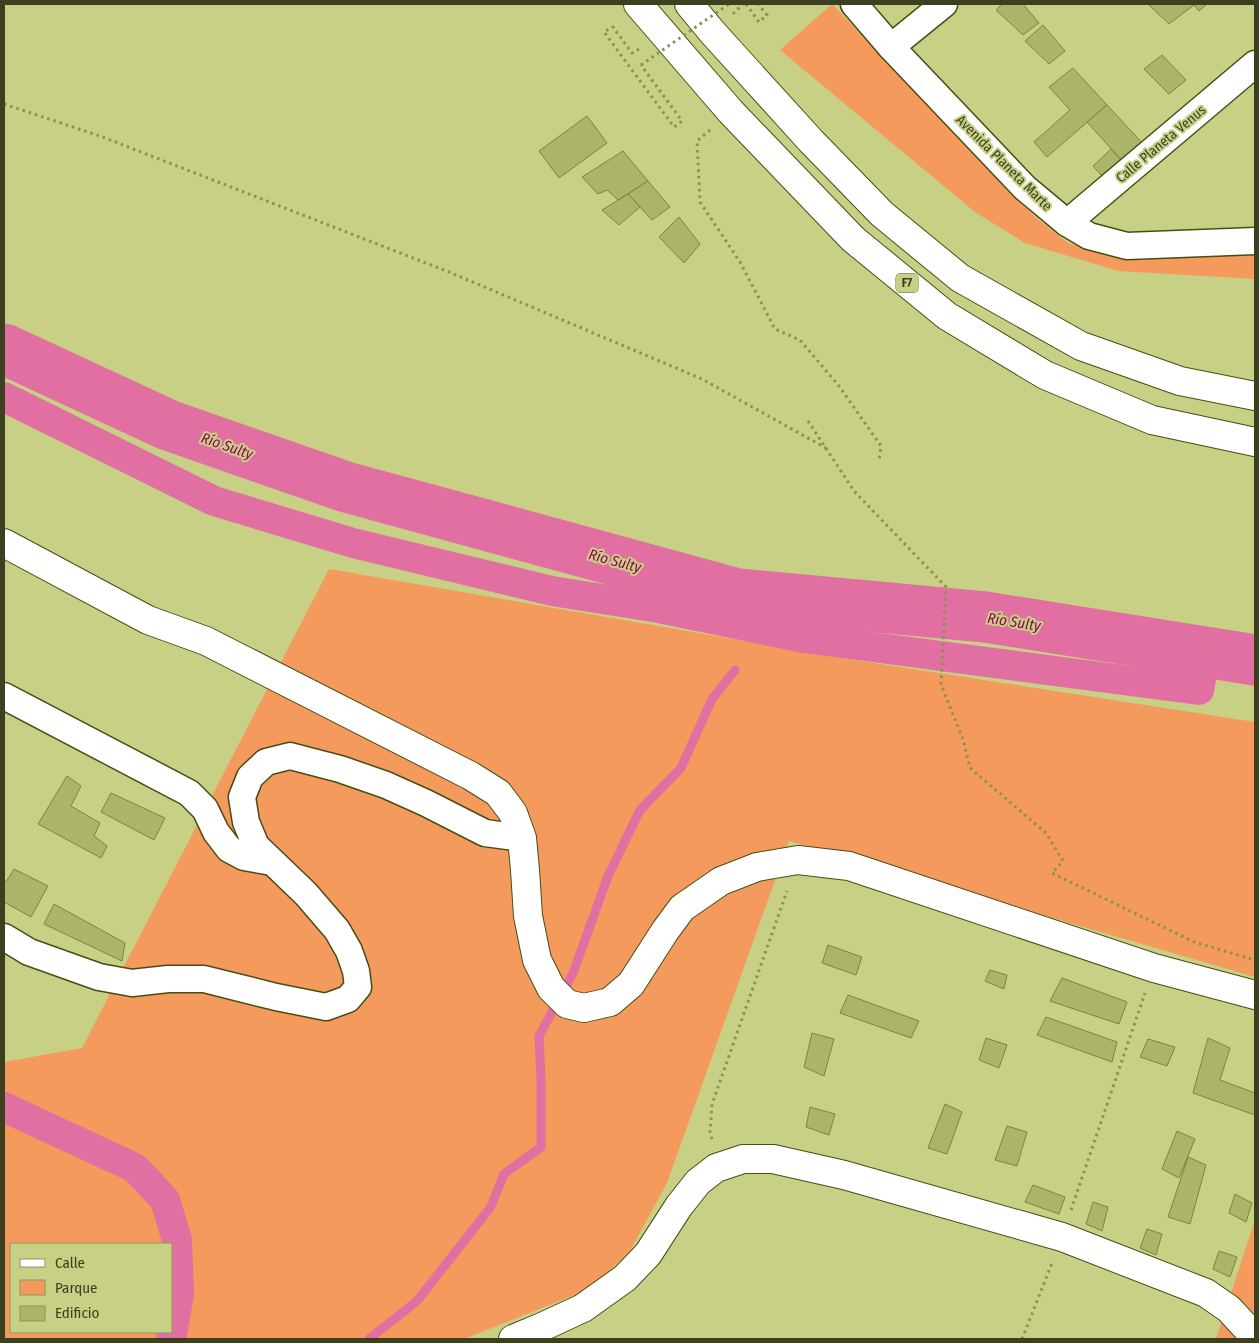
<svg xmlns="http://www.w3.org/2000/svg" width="1259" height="1343" font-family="'Fira Sans Condensed',sans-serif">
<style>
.green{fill:#f49a5c;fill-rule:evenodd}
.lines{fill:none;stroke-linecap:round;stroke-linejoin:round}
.stream{stroke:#e16fa1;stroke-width:9}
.canal{stroke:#e16fa1;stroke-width:30}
.river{stroke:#e16fa1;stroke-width:51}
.building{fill:#abb469;stroke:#7e853b}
.street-casing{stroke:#484d13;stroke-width:29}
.secondary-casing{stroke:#484d13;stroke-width:30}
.highway-casing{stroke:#484d13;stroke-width:30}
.path{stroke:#8a9058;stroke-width:3;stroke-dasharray:2.5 4;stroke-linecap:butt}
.street{stroke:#fff;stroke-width:26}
.secondary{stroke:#fff;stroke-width:28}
.highway{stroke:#fff;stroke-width:28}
.path-bridge{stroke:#8a9058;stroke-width:3;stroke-dasharray:2.5 4;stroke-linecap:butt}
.labels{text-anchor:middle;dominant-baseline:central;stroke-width:4;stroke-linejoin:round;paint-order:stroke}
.shield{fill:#c7d084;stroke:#666a3e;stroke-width:1}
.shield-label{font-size:12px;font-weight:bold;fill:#3c3f20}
.street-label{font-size:14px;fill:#3c3f20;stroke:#c7d084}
.water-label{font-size:15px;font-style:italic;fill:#950058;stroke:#c7d084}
</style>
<rect width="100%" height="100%" fill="#c7d084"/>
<g class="green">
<polygon points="832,4 1035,217 1068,243 1116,255 1255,251 1255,279 1118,271 1025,243 975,212 780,50"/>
<path d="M329,569L861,661L1255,722V977L789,841L667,1183L630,1251L590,1289L464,1339H4V1062L82,1048ZM11,1244H171V1332H11Z"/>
<polygon points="1255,1220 1255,1339 1216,1339"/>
</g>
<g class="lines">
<g class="stream">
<polyline points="762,599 763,597"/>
<polyline points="369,1339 417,1301 490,1208 504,1174 541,1147 541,1080 539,1036 573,973 608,876 640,810 681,768 712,699 735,670"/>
</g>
<g class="canal">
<polyline points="4,397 214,501 353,543 552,591 659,608 804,638 1199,690 1206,651"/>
<polyline points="4,1107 135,1168 165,1200 177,1240 179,1294 171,1339"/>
</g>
<polyline class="river" points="4,349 168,425 346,487 738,594 985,617 1255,660"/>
</g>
<g class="building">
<polygon points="1002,4 1023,4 1039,23 1023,35 996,10"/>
<polygon points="1150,4 1207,4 1199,11 1194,5 1169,24 1149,5"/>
<polygon points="1043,25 1065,51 1049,64 1025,41"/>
<polygon points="1162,55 1186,80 1169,94 1144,69"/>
<polygon points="1073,68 1107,105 1047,157 1034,142 1070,110 1049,87"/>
<polygon points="1107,105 1145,146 1124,163 1087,122"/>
<polygon points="587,116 607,143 559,178 539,151"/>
<polygon points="1111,149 1124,163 1102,176 1093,166"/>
<polygon points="623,151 648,181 618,200 607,190 598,194 582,177"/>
<polygon points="648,181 670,207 652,220 628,194"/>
<polygon points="628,194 640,207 619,225 602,210"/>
<polygon points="679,217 700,244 684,263 659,237"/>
<polygon points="67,776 81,786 71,806 100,823 94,836 107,846 101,858 38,824"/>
<polygon points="111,793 165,818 154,840 101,812"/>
<polygon points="14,869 48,886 31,917 4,902 4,880 6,882"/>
<polygon points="54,904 125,943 122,961 44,924"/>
<polygon points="828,945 862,957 856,975 822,963"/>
<polygon points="990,970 1007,975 1004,989 985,981"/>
<polygon points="1062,978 1127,1002 1119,1024 1050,1001"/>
<polygon points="848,995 919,1021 911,1038 840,1013"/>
<polygon points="1046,1017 1117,1042 1112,1062 1037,1035"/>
<polygon points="812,1033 834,1039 824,1076 804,1067"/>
<polygon points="986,1038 1007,1045 999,1068 979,1060"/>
<polygon points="1208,1038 1230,1048 1220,1080 1255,1093 1255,1115 1193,1093"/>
<polygon points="1148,1039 1175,1047 1167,1066 1140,1057"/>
<polygon points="945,1104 962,1112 947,1154 928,1148"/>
<polygon points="810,1107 835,1114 829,1135 806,1127"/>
<polygon points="1007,1126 1027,1132 1017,1166 995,1160"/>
<polygon points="1177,1131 1195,1139 1179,1178 1162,1169"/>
<polygon points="1188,1157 1206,1165 1190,1224 1168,1217"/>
<polygon points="1033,1185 1065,1197 1059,1214 1025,1202"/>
<polygon points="1235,1194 1252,1203 1246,1222 1229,1213"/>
<polygon points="1093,1202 1108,1207 1102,1231 1086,1224"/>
<polygon points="1147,1229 1162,1234 1156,1255 1140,1248"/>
<polygon points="1219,1251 1237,1257 1230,1277 1213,1269"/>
</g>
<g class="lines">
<g class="street-casing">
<g id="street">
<polyline points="854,4 891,47 1025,188 1067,223 1089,236 1127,246 1255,241"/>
<polyline points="891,47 944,4"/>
<polyline points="1067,223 1255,64"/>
<polyline points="4,696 189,793 205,809 216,832 229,849 244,857 272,862"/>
<polyline points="4,937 29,952 99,977 132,983 168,979 204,979 276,997 326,1007 348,999 358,987 356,971 349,951 337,930 306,894 256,846 246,822 242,797 250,777 266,762 290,756 340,769 386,785 426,803 485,833 522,838"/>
</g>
</g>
<g class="secondary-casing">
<g id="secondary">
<polyline points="4,543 148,620 206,641 471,776 498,793 513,813 522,838 525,870 528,916 537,960 551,988 567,1004 584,1008 610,1002 631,984 665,931 682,908 721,881 757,867 798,860 849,866 1154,968 1255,995"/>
<polyline points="513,1339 542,1327 583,1308 625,1278 648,1254 679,1206 698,1182 716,1168 743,1159 773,1159 844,1175 1062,1237 1206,1293 1229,1309 1253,1335 1255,1339"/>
</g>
</g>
<g class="highway-casing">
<g id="highway">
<polyline points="638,4 731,112 853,239 947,316 1045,375 1152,420 1255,442"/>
<polyline points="689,4 713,33 811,141 882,214 960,278 1081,346 1180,381 1255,396"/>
</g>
</g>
<g class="path">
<polyline points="746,4 759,22 767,15 758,4"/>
<polyline points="733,14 743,4"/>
<polyline points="639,49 632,53 613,27 604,32 674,127 682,121 641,65"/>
<polyline points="4,104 100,136 449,272 702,379 826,448"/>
<polyline points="710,130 697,141 700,202 740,262 775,329 800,340 839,386 881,446 879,461"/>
<polyline points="808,421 854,491 946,587 941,685 963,739 970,768 1046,833 1063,861 1052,873 1194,942 1255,960"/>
<polyline points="712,1139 710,1132 712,1104 787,891"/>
<polyline points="1071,1210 1145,993"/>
<polyline points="1022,1339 1052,1263"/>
</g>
<use href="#street" class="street"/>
<use href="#secondary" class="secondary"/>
<use href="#highway" class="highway"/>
<polyline class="path-bridge" points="641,65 729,4"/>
</g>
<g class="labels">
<rect class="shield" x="896" y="273.5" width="22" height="19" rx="4"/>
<g class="shield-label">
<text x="907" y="283">F7</text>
</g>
<g class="street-label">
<text transform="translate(1161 144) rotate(-40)">Calle Planeta Venus</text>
<text transform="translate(1004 163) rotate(45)">Avenida Planeta Marte</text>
</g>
<g class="water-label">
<text transform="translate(227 446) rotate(19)">Río Sulty</text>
<text transform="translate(615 561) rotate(15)">Río Sulty</text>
<text transform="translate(1014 622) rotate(9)">Río Sulty</text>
</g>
</g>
<rect width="1259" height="1343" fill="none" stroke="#3c3f20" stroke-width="10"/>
<rect x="10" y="1243" width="162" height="90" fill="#c7d084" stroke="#8f965c"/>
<rect x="20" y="1259" width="25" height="8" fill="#ffffff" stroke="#8f965c"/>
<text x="55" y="1268" font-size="15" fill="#3c3f20">Calle</text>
<rect x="20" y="1280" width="25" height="15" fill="#f49a5c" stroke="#8f965c"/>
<text x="55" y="1293" font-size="15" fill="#3c3f20">Parque</text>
<rect x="20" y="1306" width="25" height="15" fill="#abb469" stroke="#8f965c"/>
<text x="55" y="1318" font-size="15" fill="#3c3f20">Edificio</text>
</svg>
